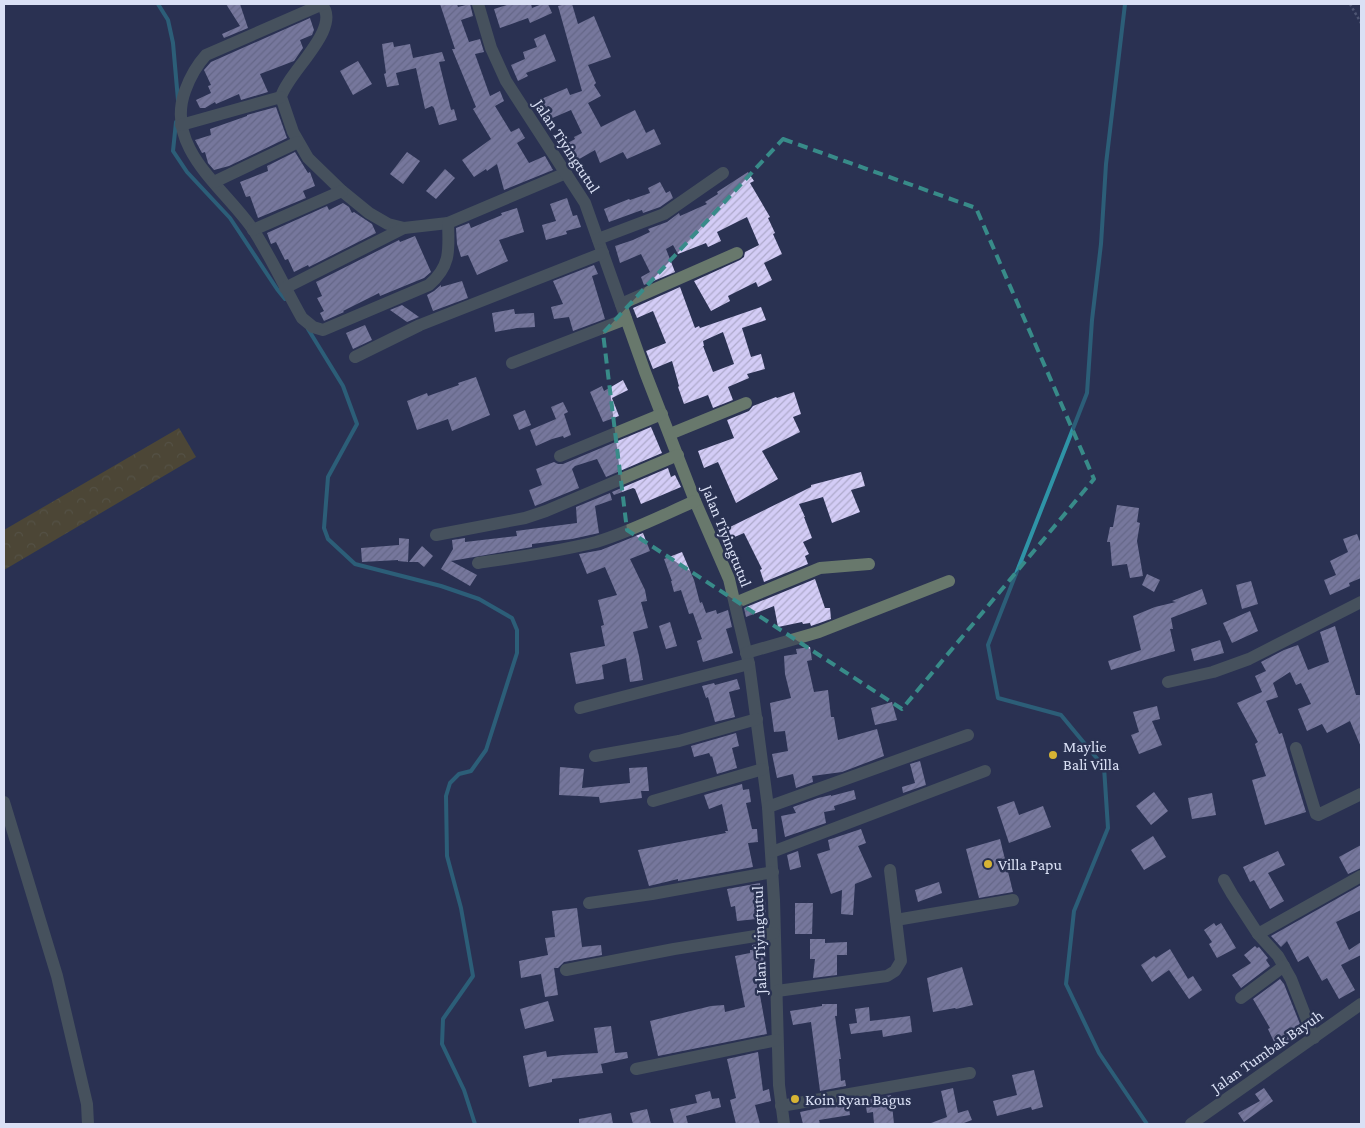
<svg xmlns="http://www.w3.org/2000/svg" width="1365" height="1128" font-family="'Crimson Pro',serif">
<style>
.forest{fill:url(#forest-crowns)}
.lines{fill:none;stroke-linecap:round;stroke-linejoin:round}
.stream{stroke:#2f94a7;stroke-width:4}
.building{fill:url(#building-hatch);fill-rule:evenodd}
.path{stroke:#7a819c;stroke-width:2.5;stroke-dasharray:2.5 2.5;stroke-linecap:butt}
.minor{stroke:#68786c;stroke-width:12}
.marked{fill:none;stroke:#388b89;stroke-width:4;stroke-dasharray:10 6;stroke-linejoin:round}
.poi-dot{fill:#d7b434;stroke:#2a3252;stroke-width:2}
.labels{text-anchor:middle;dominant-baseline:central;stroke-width:5;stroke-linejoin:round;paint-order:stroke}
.street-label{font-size:16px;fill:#dae0f5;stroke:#2a3252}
.poi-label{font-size:16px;fill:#dae0f5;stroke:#2a3252;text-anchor:start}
</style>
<defs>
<pattern id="forest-crowns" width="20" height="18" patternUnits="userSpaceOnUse" patternTransform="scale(1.25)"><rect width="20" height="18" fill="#756114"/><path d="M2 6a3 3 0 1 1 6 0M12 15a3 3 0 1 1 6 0" fill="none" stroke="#887737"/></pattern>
<pattern id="building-hatch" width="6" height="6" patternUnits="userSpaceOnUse" patternTransform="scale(1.25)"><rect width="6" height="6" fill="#d3ccf6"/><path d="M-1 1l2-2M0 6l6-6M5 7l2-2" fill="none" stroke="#aeaacb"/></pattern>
</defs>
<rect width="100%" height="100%" fill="#2a3252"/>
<polygon class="forest" points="179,428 196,457 4,570 4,530"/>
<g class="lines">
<g class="stream">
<polyline points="158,4 168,20 173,43 178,100"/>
<polyline points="1125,4 1106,164 1101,244 1092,320 1087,393 988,645 998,698 1061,715 1104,767 1108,828 1074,911 1066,984 1099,1053 1147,1124"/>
<polyline points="176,122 173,151 187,172 230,218 277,289 285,299"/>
<polyline points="308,329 343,386 357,424 328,477 324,528 328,539 355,564 441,586 479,599 512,618 517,630 517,653 486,750 471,771 459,774 450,783 446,796 447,856 461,908 473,976 443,1019 442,1044 464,1090 475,1124"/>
</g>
</g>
<g class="building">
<polygon points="226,4 240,4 248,28 224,38 222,34 240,26"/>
<polygon points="440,4 457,4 458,7 470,4 473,16 461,20 469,42 480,39 484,52 475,54 490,96 500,91 504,101 495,106 511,132 519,128 525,138 517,143 529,163 545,156 553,170 504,190 497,164 487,171 486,169 474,177 462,160 491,139 473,109 476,107 452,49 455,49"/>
<polygon points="510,4 531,4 532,8 542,4 548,4 552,13 530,23 528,18 500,28 494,9"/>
<polygon points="566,4 572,4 578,24 594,16 611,57 588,65 596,83 594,85 601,96 588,103 601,127 635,110 646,133 654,129 661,144 627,159 623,152 600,163 595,150 574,162 564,145 575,139 574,137 582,133 571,110 550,119 539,100 567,88 570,95 582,91 558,6"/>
<polygon points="310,18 314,30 312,35 300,40 303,48 294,61 260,74 268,92 241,100 239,94 216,104 215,102 205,108 200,108 196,100 211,93 208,86 211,85 204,70 211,62"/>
<polygon points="545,34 556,61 526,73 528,76 518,81 511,65 525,59 523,52 537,47 534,39"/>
<polygon points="393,42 394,47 410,44 413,58 442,52 445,61 439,62 451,110 454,109 457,120 439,125 434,108 432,106 425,109 416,68 396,73 399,85 387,87 384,74 386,73 382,44"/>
<polygon points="358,61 372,84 353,95 340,71"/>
<polygon points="276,107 287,138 229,166 214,170 208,163 205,152 202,153 195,140 211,135 210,129 247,116 247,115"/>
<polygon points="295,152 308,173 310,172 315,186 303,191 306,198 258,218 250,196 246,197 240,182 268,171 267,166"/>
<polygon points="407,152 420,161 403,184 390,174"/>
<polygon points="445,169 455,178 436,199 426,191"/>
<polygon points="748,172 754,181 750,183 770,217 768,218 775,233 773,234 782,254 764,263 772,280 758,287 756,282 728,296 730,301 711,311 694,281 740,260 744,257 745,252 759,245 747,217 717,232 721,241 708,247 706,243 678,254 673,245 666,249 675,272 644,285 641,277 650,272 641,254 620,263 615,246 633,240 650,232 648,229 667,222 679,213 680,216 707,204 705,202 718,194 717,192"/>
<polygon points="660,182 666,193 670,191 673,198 660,207 643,213 642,210 609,222 604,209 629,199 630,200 650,193 648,188"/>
<polygon points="567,198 573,216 577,215 581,227 566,231 567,234 546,240 542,225 556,221 550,204"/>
<polygon points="343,203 349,207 352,213 354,212 372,224 376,233 309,267 308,265 294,272 288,259 285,260 276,242 271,244 267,233 327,206 329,210"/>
<polygon points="517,208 524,232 499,240 508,261 477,275 468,255 461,257 457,244 456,228 469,223 471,228 502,215 501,213"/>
<polygon points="415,236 431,272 424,278 380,296 379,293 343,311 344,312 324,321 320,313 324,311 317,298 322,296 316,282 399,240 400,242"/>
<polygon points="594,265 598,274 592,276 605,319 573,331 569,317 554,319 551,307 563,304 553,281"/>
<polygon points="462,281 468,298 433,311 427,295 434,291 441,285 441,287"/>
<path d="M680,287L695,328L699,326L700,328L761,307L766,320L742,328L751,357L761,354L765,369L747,374L749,378L728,387L733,400L713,408L708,395L684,404L678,387L679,386L672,361L653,369L646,351L666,343L653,311L637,318L633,308ZM723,332L734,364L713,372L703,346H704L703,341Z"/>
<polygon points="402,305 419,317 407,322 390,310"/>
<polygon points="514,309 515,314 534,313 535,327 517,328 495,332 492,313"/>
<polygon points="365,325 372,340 353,349 346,333"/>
<polygon points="476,377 490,415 452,431 448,419 417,430 407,401 427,393 428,396 459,385 458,383"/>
<polygon points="623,380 628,390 612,398 619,416 603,422 590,392 602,386 604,391"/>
<polygon points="794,392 801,414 793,417 800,432 762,451 778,479 736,503 718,462 704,468 698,451 734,438 727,420 749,411 753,406 776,397 777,398"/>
<polygon points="563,402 568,412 564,414 571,435 564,438 563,436 552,439 536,446 530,430 556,419 551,407"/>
<polygon points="525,410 531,425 519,430 513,415"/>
<polygon points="651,427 662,453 606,477 597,459 575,466 572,469 579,488 535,506 529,490 542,485 536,469 554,462 558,464 563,464"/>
<polygon points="668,468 671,477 675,475 681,487 641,504 635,489 633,488 614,495 612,492"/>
<polygon points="861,472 865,486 851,490 860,512 832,523 823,497 799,504 805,517 804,517 812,538 803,542 809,554 805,556 808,564 764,582 760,570 762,569 744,533 730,539 726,529 811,487 811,485"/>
<polygon points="610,493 612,500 595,506 599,533 572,539 532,544 532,547 451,561 477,575 470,586 441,569 453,549 452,540 465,538 465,542 517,536 516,531 577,523 576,507"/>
<polygon points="1117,505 1139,508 1137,522 1140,523 1137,541 1143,576 1130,578 1127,564 1112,566 1110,542 1107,542 1110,527 1113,527"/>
<polygon points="643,533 650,551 630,559 645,590 647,601 641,602 648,628 633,632 639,656 643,680 630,682 626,658 602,665 604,679 576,684 570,653 605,646 601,626 604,625 598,600 617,595 605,567 587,574 579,554 601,550"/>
<polygon points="1357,534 1361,544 1361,578 1349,583 1350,586 1330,595 1324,580 1336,575 1330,561 1348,552 1343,539"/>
<polygon points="399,538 409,539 408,562 398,561 398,560 362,562 361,548 399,545"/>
<polygon points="422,546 433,556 424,567 418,562 409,562"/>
<polygon points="682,552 694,580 700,603 702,602 706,613 716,610 717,614 728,610 732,627 726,629 733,653 703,662 697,641 702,639 693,613 689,614 681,590 674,592 671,581 672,581 664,559"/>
<polygon points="1147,574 1160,580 1154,592 1142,585"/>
<polygon points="815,579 825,608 830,608 831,619 811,626 810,623 803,624 802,622 778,627 774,606 746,617 744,608"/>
<polygon points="1251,581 1258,604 1242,609 1236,585"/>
<polygon points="1202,589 1207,604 1171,618 1173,629 1170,629 1175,651 1111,670 1108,661 1141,650 1133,616 1155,607 1176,602 1172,601"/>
<polygon points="1250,611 1258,631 1232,643 1223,623"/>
<polygon points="670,622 677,646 666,649 659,626"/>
<polygon points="1335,626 1356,695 1361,695 1361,747 1350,721 1327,733 1322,724 1307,731 1298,709 1311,704 1301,683 1296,685 1290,672 1273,683 1278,697 1266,701 1279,734 1282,733 1306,812 1265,825 1252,780 1266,776 1255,744 1258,742 1237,703 1262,692 1255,676 1266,671 1261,662 1284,650 1298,645 1308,670 1329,662 1320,632"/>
<polygon points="1220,640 1224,653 1194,661 1191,649"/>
<polygon points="810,647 812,660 807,661 814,692 828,690 831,717 834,717 838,740 877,729 884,756 842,772 812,776 813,782 796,788 793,774 777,778 772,754 788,751 785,731 774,732 770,703 791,698 785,674 784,656 797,654 796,649"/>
<polygon points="737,679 740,689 729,692 735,717 715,722 708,697 706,698 702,686 714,683 715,685"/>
<polygon points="892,702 897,720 875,725 871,708"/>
<polygon points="1157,706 1160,719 1152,721 1162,745 1139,754 1131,735 1139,732 1133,712"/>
<polygon points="736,733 739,746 732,748 737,768 717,774 712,756 711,757 709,753 694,757 691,746"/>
<polygon points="920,761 926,785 903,793 902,787 915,783 910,764"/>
<polygon points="560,767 584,769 582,788 630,783 629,768 647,767 649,791 641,791 642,798 600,803 599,797 559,795"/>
<polygon points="742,784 743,790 749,789 751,802 746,803 752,829 757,829 758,842 748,843 753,867 678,881 678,879 649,886 638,850 726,833 725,831 728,831 722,804 709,809 704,795"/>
<polygon points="854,790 856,799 834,806 835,810 824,812 826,823 785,837 781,816 796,813 793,807 818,798 831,795 831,796"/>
<polygon points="1154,792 1168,811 1151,825 1136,806"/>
<polygon points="1212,793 1216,815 1192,819 1188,798"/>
<polygon points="1014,801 1019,815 1043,806 1051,827 1009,843 997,807"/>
<polygon points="861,829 866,843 858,846 872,877 855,884 853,915 841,914 842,890 831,894 817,854 830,850 828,840"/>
<polygon points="1153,836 1166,857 1144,870 1131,850"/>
<polygon points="1000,839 1013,892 979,898 966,849"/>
<polygon points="1361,845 1361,868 1348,874 1339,857"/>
<polygon points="798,851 801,867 790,870 787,855"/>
<polygon points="1278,851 1285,865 1268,873 1284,901 1270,909 1254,880 1250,882 1243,867"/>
<polygon points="939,882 942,893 918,902 915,890"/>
<polygon points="760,883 763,899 765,899 766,918 737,921 735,906 731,907 727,889"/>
<polygon points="1361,885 1361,910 1336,922 1349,950 1361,942 1361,955 1341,965 1355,990 1339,999 1327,978 1322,981 1308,956 1298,962 1287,941 1281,947 1271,936"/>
<polygon points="795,903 813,903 812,934 795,934"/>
<polygon points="577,908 582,947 601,945 602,955 564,962 558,968 554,968 558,995 545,997 541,974 521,978 519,961 548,955 545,938 555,937 552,911"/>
<polygon points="1214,923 1216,926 1221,923 1236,948 1217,958 1209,944 1212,942 1204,930"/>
<polygon points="810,939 825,939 825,943 847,942 847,955 837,955 837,975 813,978 815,959 810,959"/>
<polygon points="761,943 765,967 758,968 762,990 759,990 767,1034 658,1056 650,1021 711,1006 724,1005 725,1012 745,1007 735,956 750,953 750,950 752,950 752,945"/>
<polygon points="1255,946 1257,948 1259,947 1268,958 1266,960 1270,966 1241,988 1232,975 1251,963 1244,955"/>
<polygon points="1170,949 1188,979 1193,976 1202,990 1189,999 1169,970 1152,982 1141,965 1154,956 1156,958"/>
<polygon points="962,967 973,1005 956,1009 955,1008 933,1012 927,978"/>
<polygon points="1280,979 1284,984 1304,1034 1277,1048 1268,1029 1270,1028 1253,999"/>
<polygon points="548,1001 554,1021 525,1029 520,1009"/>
<polygon points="822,1004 837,1004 837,1016 835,1016 841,1059 839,1059 841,1081 845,1080 846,1086 820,1091 811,1022 793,1025 790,1011 822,1006"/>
<polygon points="869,1007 870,1021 910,1016 912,1032 883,1037 882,1030 851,1034 849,1024 857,1023 855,1009"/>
<polygon points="611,1026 615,1053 627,1052 628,1058 601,1064 603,1073 552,1079 552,1082 529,1087 523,1056 546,1051 547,1057 563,1055 598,1053 594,1028"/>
<polygon points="758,1052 763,1091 769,1089 771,1101 755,1105 760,1124 736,1124 730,1100 736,1098 727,1059"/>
<polygon points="1034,1070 1043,1107 1032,1110 1031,1107 997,1116 993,1101 1017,1095 1012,1075"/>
<polygon points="953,1088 958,1113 968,1110 972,1120 961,1124 931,1124 931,1123 947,1117 941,1091"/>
<polygon points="1264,1088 1273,1101 1244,1122 1238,1113 1260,1101 1255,1094"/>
<polygon points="710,1091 712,1099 719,1098 721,1107 686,1116 688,1124 674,1124 670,1109 697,1103 695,1095"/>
<polygon points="891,1095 894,1124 874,1124 873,1112 867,1113 865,1100"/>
<polygon points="848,1102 850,1115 819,1120 820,1124 803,1124 800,1112"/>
<polygon points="647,1109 651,1124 633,1124 630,1113"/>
<polygon points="611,1113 613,1124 579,1124 579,1119"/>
</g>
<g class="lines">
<polyline class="path" points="1350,4 1361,23"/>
<g class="minor">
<path d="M321,4C344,27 287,73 281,97L293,132L308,158L342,191L369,213L388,224L404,228L448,223L566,173"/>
<path d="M323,4L206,55C196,66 190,77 185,91C164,149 226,189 254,231C272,259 286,290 302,318L313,327L323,330L429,285C451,266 449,250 448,223"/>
<polyline points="478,4 491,48 506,81 585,203 645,372 695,501 729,579 749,664 768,807 774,900 779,1085 784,1124"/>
<polyline points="181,125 281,97"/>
<polyline points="214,182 298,142"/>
<polyline points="253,230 342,191"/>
<polyline points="598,239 664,214 723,173"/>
<polyline points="285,288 404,228"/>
<polyline points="621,304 737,253"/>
<polyline points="355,357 420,325 603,253"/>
<polyline points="512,363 626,319"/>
<polyline points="670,434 746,403"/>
<polyline points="560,456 662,414"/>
<polyline points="436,535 525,518 546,511 678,455"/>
<path d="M478,563C518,557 557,552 596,542C630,532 663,515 695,501"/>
<polyline points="735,603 820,568 869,564"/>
<polyline points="746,653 819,632 949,581"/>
<polyline points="1168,682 1213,672 1249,659 1361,602"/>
<polyline points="580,708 749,664"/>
<polyline points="1296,748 1316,814 1318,815 1361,794"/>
<polyline points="595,756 679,741 757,719"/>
<polyline points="653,801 763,769"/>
<polyline points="4,802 57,976 87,1104 88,1124"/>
<polyline points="768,807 968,735"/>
<polyline points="772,852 985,771"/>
<polyline points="1224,880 1232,894 1258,934 1278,956 1291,979 1314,1038"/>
<polyline points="589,903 652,894 773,872"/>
<polyline points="896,920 1013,900"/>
<polyline points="1258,934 1361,876"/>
<polyline points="566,970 674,949 774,933"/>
<polyline points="777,991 887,976 895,971 901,961 890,870"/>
<polyline points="1241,998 1284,966"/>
<polyline points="636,1069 777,1040"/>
<polyline points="781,1106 970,1073"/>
<polyline points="1191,1124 1361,1004"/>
</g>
</g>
<path d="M0 0H1365V1128H0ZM783,139L976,208L1094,479L902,709L627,530L603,333Z" fill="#2a3252" fill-opacity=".55" fill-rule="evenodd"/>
<path class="marked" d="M783,139L976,208L1094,479L902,709L627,530L603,333Z"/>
<g class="poi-dot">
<circle cx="1053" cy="755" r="5"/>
<circle cx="988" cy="864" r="5"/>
<circle cx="795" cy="1099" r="5"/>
</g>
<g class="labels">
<g class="street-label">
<text transform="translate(567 146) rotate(57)">Jalan Tiyingtutul</text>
<text transform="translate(727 536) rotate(68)">Jalan Tiyingtutul</text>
<text transform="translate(759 940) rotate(-92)">Jalan Tiyingtutul</text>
<text transform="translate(1267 1051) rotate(-35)">Jalan Tumbak Bayuh</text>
</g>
<g class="poi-label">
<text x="1063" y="746">Maylie<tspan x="1063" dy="18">Bali Villa</tspan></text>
<text x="998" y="864">Villa Papu</text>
<text x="805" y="1099">Koin Ryan Bagus</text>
</g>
</g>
<rect width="1365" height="1128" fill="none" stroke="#dae0f5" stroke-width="10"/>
</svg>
